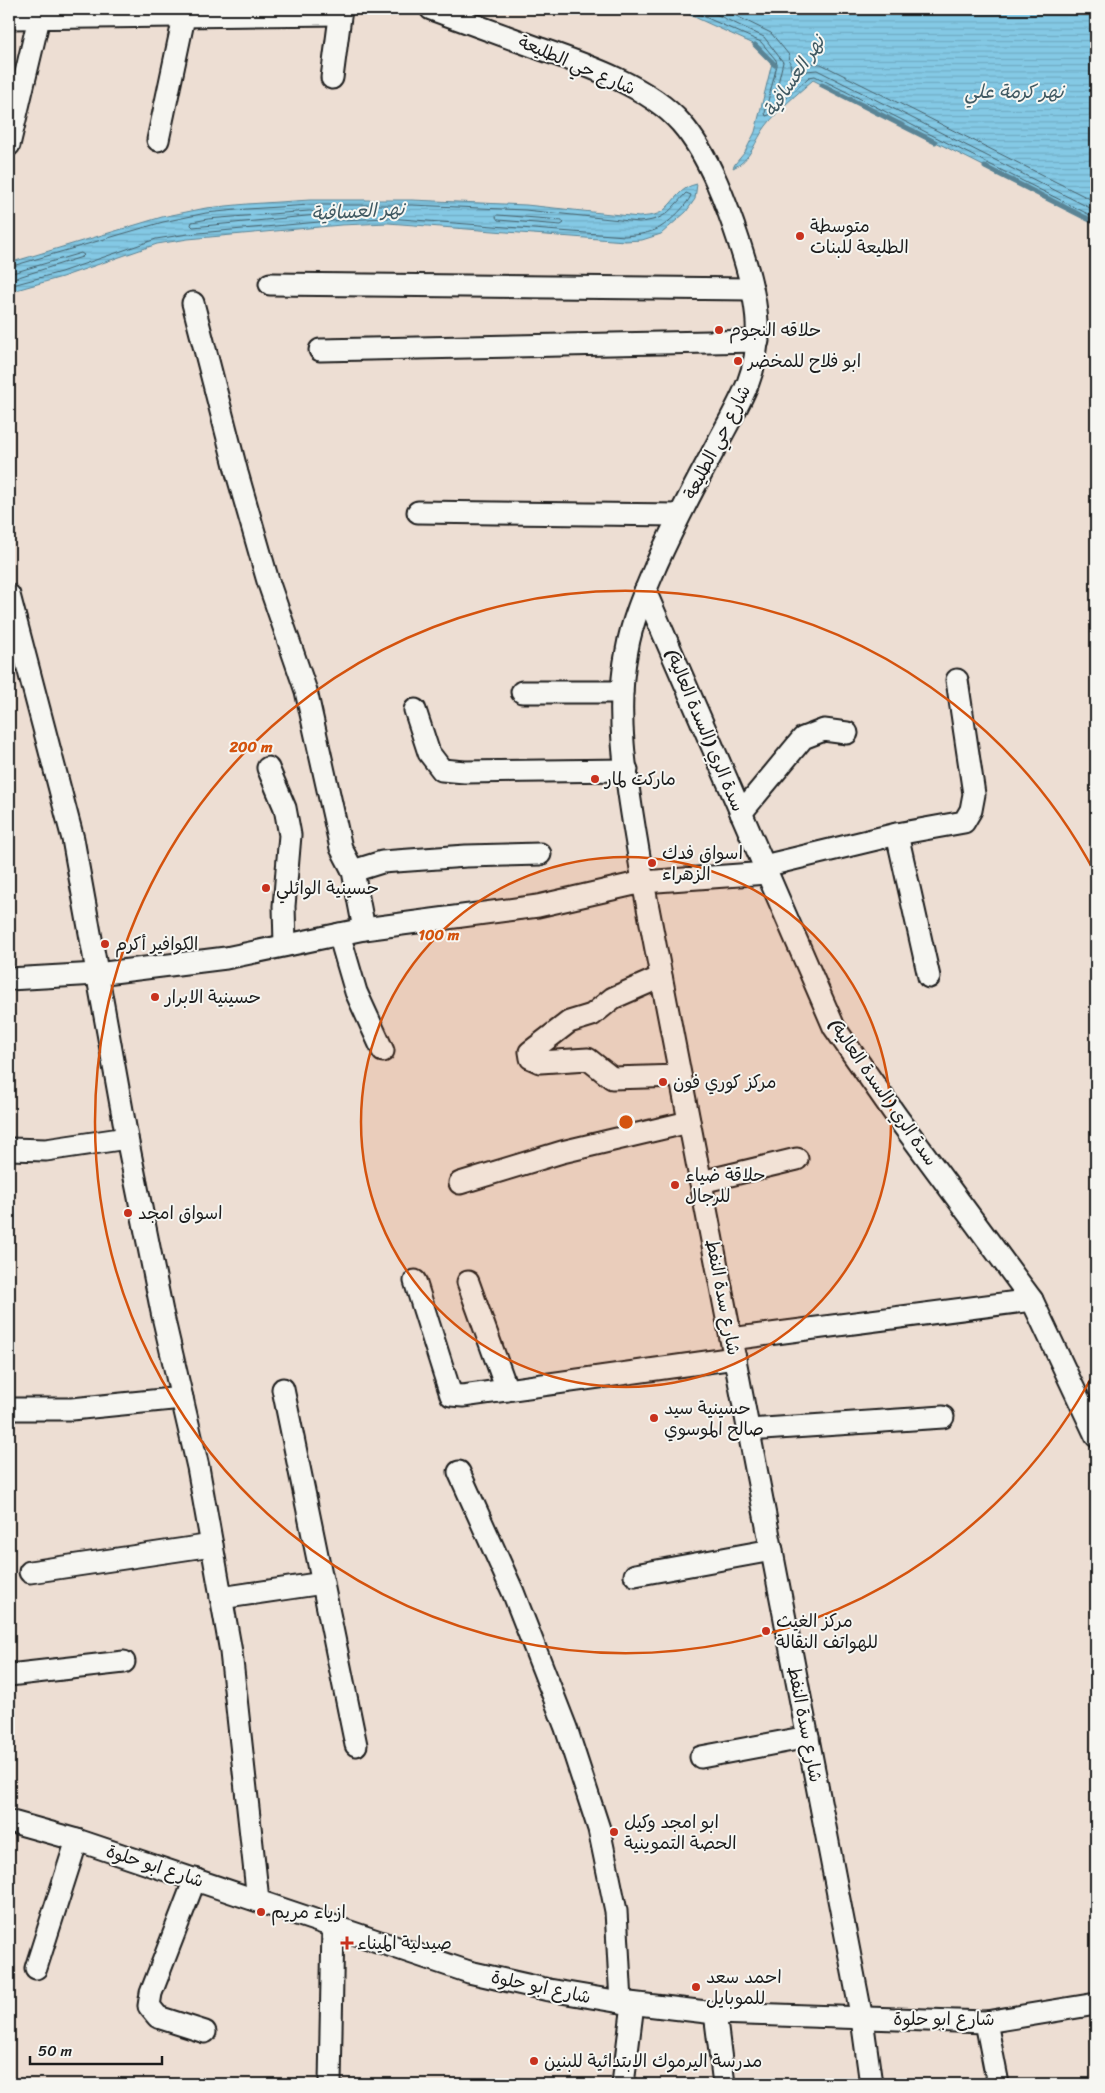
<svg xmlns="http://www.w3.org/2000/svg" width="1105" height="2093" font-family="Sriracha,'Playpen Sans Arabic',sans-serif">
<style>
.water{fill:url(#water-rules);stroke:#5a8495}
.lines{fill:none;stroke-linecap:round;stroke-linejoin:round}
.shore{stroke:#46616c;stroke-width:1}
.stream{stroke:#5a8495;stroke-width:5}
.minor-casing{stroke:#1c1c1c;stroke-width:25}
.minor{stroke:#f6f6f2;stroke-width:21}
.ring{fill:none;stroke:#d4530e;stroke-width:2.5}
.poi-dot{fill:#c8321e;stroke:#f6f6f2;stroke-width:2}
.labels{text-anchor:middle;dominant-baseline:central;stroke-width:4;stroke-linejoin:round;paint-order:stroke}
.street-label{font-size:18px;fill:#1c1c1c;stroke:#f6f6f2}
.poi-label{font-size:18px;fill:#1c1c1c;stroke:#f6f6f2;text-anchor:start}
.water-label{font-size:19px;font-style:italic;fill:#405962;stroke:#f6f6f2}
.centre{fill:#d4530e;stroke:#f6f6f2;stroke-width:2.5}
.ring-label{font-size:15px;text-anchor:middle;font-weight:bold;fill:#d4530e;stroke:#f6f6f2;stroke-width:4;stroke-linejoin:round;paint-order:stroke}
</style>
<defs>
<pattern id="water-rules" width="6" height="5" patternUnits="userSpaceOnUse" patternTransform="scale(1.25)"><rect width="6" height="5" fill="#84c9e5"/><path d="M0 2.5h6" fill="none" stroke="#71acc4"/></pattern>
</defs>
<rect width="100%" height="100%" fill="#edded3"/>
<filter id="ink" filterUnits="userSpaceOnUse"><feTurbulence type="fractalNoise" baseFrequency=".02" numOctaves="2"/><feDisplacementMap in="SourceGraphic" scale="10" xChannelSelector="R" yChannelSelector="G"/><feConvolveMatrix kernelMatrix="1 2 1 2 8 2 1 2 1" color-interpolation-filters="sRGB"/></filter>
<g filter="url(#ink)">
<g class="water">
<path d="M679,9H1096V223L813,80C797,94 779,109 766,126C755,140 751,161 733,168L735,164L745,152L755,132L772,63L758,46L679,10Z"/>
<path d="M697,184L695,199L686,212L661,234L642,240L625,241L388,223L341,225L188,239L157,244L62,277L9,292V263L162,217L206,208L247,204L310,200H412L526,205L639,217C647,216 656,216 663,211C675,201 680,187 697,184Z"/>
</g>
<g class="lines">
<g class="shore">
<polyline points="687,9 761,42 776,60 777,65 765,113 766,116 769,115 809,77 815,76 1096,218"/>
<polyline points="705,9 764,37 783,62 776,92 778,95 806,71 817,70 1096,211"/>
<polyline points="722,9 771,33 789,55 791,72 808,63 821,64 1096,202"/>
<polygon points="310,211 316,212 317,215 193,227 191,225 192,222 208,219"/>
<polygon points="498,215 562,220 564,223 561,225 498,220 496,217"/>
<path d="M9,267L163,222L206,213L247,209L310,205H412L525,210L639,222C666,220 669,211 686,193L691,195C687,206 666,226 655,230C645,234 636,235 625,236L388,218L341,220L188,234L156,239L61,272L9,286"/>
<polyline points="9,274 81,253 84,255 82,257 9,280"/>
</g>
<g class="stream">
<polyline points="755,45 775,65"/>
<polyline points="822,85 935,142"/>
<polyline points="985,167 1096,223"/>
</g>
<g class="minor-casing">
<g id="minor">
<path d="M431,9C467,22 502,35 538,48C584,64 649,86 681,123C709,155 727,205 740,245C755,291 766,337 748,383C739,405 727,425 716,446C695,485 675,523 657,563C645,591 632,620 627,650C612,725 632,807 643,882L862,2019L871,2084"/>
<polyline points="9,18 340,14"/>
<polyline points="332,78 341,9"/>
<polyline points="158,140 184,17"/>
<polyline points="9,145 39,18"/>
<polyline points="270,284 752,289"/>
<polyline points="193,303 237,473 268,581 306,691 341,848 353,871 364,929"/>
<polyline points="320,350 758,341"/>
<polyline points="418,512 679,515"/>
<polyline points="645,591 834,1027 897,1117 1032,1300 1096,1436"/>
<polyline points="9,595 73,839 127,1138 162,1312 198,1467 231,1652 258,1900"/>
<polyline points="522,692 622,692"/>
<polyline points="415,710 429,753 442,770 465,772 627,770"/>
<polyline points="268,768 285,808 290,835 284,906 285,945"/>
<polyline points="741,813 803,738 824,730 847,733"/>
<polyline points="897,834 929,977"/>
<polyline points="764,866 897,834 964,822 971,810 974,794 957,680"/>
<polyline points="353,871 382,862 466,856 540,854"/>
<polyline points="339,934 356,992 383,1051"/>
<polyline points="661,977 613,998 592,1015 569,1022 530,1052 531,1058 540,1062 588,1059 612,1078 680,1076"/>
<polyline points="9,979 97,974 226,958 364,929 538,906 643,882 767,873"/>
<polyline points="9,1149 46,1150 127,1138"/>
<polyline points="701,1182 797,1159"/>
<polyline points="460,1183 562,1152 689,1122"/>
<polyline points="415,1281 451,1395 463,1396 735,1358"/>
<polyline points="468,1282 507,1390"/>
<polyline points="731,1339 1032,1300"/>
<polyline points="283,1389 356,1745"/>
<polyline points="9,1409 72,1409 182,1398"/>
<polyline points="749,1430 943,1417"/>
<polyline points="459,1472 513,1592 566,1728 599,1829 616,1911 621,2002"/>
<polyline points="30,1572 212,1545"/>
<polyline points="635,1575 772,1550"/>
<polyline points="221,1598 323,1583"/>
<polyline points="9,1675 124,1662"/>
<polyline points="701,1757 808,1737"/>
<polyline points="9,1821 77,1840 469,1972 549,1990 621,2002 715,2013 986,2022 1096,2004"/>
<polyline points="195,1879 151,1993 149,2006 158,2017 205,2032"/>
<polyline points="36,1968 77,1840"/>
<polyline points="715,2013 724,2084"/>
<polyline points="986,2022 998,2084"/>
<polyline points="330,2084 333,1926"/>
<polyline points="623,2084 633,2004"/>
</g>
</g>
<use href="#minor" class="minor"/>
</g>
</g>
<circle cx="626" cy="1122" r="265" fill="#d4530e" fill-opacity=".12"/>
<g class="ring">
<circle cx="626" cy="1122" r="265"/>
<path d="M1095 1371A531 531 0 1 1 1095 873"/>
</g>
<g class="poi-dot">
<circle cx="800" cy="236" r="5"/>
<circle cx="719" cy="330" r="5"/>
<circle cx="738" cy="361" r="5"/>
<circle cx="595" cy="779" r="5"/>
<circle cx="652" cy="863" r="5"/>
<circle cx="266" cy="888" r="5"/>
<circle cx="105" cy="944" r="5"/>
<circle cx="155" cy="997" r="5"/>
<circle cx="663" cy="1082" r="5"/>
<circle cx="675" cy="1185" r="5"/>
<circle cx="128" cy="1213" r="5"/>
<circle cx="654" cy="1418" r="5"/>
<circle cx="766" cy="1631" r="5"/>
<circle cx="614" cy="1832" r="5"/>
<circle cx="261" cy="1912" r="5"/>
<path d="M344.5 1935.5h5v5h5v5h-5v5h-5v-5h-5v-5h5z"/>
<circle cx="696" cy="1987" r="5"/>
<circle cx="534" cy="2061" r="5"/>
</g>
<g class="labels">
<g class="street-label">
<text transform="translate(577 65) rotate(23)">شارع حي الطليعة</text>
<text transform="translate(717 442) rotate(-63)">شارع حي الطليعة</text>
<text transform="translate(705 730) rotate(67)">سدة الري (السدة العالية)</text>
<text transform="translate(883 1092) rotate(55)">سدة الري (السدة العالية)</text>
<text transform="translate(723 1297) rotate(79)">شارع سدة النفط</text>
<text transform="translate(805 1724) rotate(79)">شارع سدة النفط</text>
<text transform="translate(155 1866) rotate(18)">شارع ابو حلوة</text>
<text transform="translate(541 1987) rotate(12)">شارع ابو حلوة</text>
<text x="944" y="2019">شارع ابو حلوة</text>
</g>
<g class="poi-label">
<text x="810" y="226">متوسطة<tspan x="810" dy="21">الطليعة للبنات</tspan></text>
<text x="729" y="330">حلاقه النجوم</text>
<text x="748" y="361">ابو فلاح للمخضر</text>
<text x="605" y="779">ماركت لمار</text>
<text x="662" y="853">اسواق فدك<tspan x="662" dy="21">الزهراء</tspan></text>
<text x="276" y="888">حسينية الوائلي</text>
<text x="115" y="944">الكوافير أكرم</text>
<text x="165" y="997">حسينية الابرار</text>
<text x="673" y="1082">مركز كوري فون</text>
<text x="685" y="1175">حلاقة ضياء<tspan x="685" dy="21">للرجال</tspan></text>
<text x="138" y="1213">اسواق امجد</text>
<text x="664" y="1408">حسينية سيد<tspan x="664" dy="21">صالح الموسوي</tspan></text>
<text x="776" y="1621">مركز الغيث<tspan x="776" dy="21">للهواتف النقالة</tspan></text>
<text x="624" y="1822">ابو امجد وكيل<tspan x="624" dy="21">الحصة التموينية</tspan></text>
<text x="271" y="1912">ازياء مريم</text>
<text x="357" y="1943">صيدلية الميناء</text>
<text x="706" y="1977">احمد سعد<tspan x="706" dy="21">للموبايل</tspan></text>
<text x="544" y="2061">مدرسة اليرموك الابتدائية للبنين</text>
</g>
<g class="water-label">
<text transform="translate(794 76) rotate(-56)">نهر العسافية</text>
<text x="1014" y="91">نهر كرمة علي</text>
<text transform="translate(358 211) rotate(-3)">نهر العسافية</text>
</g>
</g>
<circle cx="626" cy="1122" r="8" class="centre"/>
<g class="ring-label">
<text x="251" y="752">200 m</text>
<text x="439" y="940">100 m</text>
</g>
<rect width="1105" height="2093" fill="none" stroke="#f6f6f2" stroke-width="30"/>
<rect x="15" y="15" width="1075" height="2063" fill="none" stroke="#1c1c1c" stroke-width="2" filter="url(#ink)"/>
<path d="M30 2056v8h132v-8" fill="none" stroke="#1c1c1c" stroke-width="2.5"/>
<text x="38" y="2056" font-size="15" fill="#1c1c1c" stroke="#f6f6f2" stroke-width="4" paint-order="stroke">50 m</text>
</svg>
